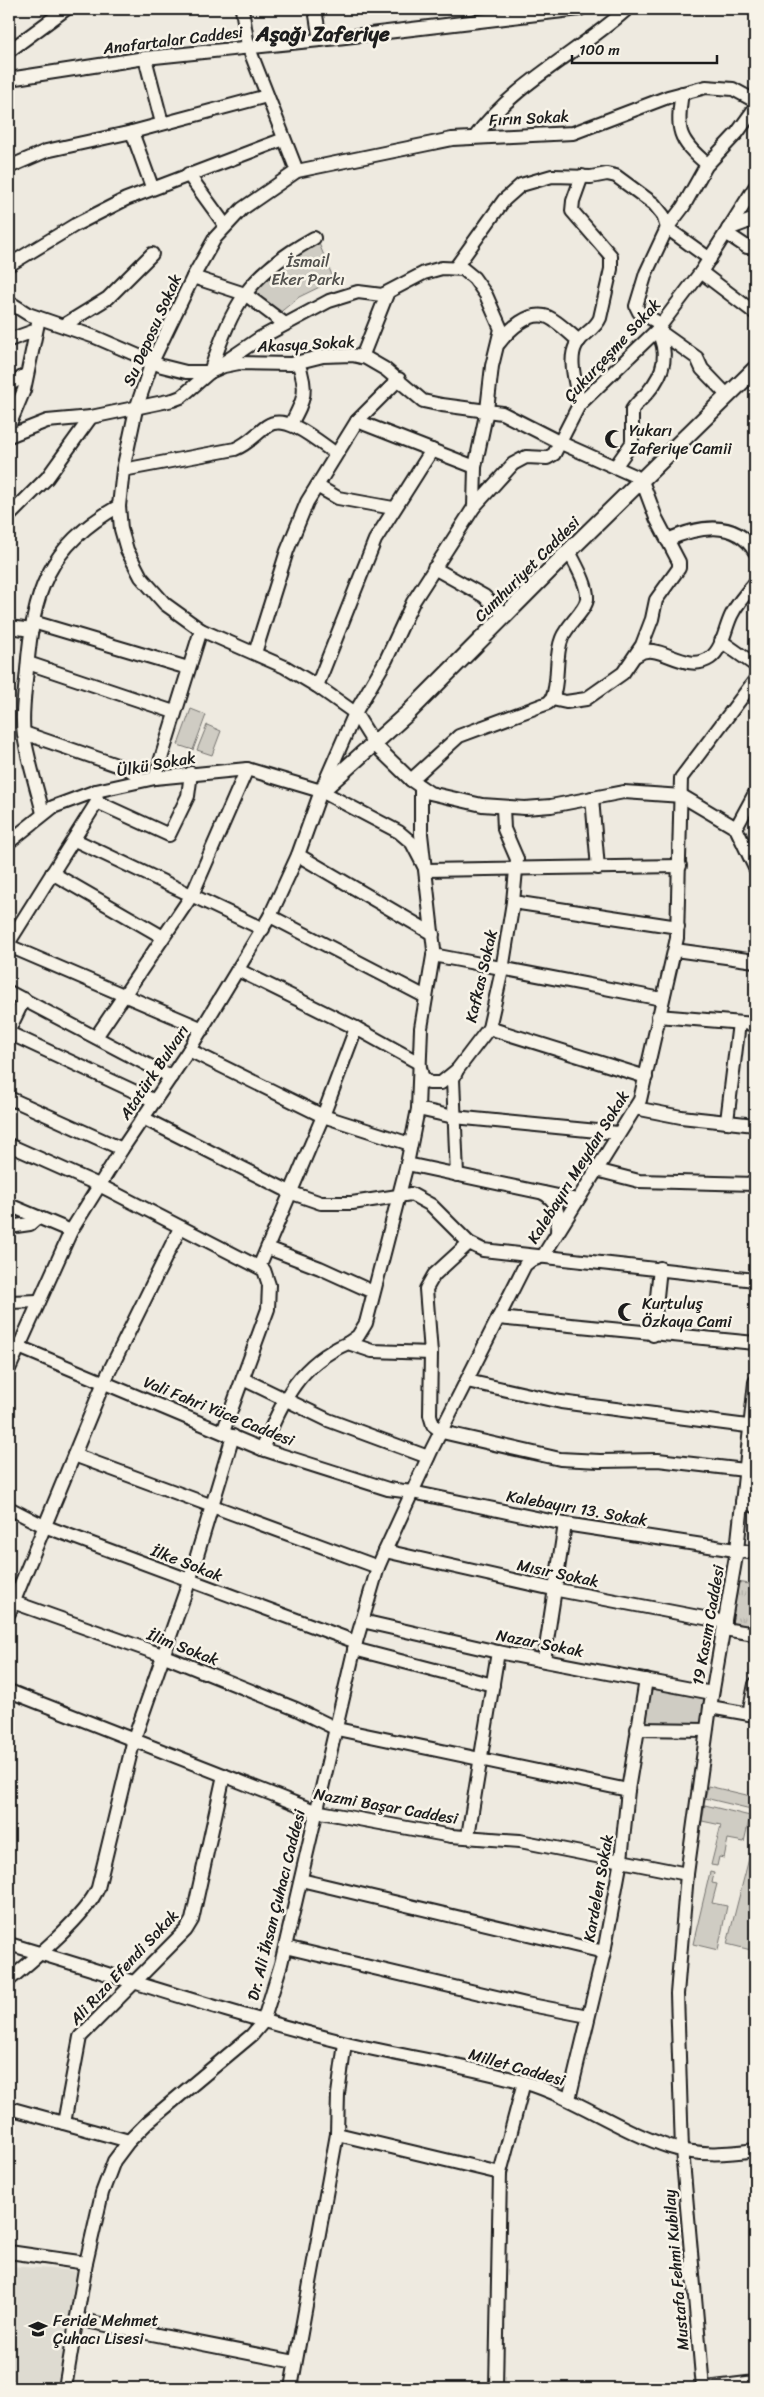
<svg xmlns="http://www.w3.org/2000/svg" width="764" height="2397" font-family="Sriracha,sans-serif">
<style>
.built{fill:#dedbd1}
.grass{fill:url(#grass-tufts);stroke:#767470}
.park{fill:#cfccc3;stroke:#767470}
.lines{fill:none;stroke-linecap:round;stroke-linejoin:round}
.minor-casing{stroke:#1c1c1c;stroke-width:16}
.major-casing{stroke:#1c1c1c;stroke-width:19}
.minor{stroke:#f7f3e8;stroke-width:12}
.major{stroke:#f7f3e8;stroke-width:15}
.labels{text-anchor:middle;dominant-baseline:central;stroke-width:5;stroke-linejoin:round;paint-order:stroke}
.street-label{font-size:16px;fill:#1c1c1c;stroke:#f7f3e8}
.park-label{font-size:16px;fill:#52514e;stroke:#f7f3e8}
.poi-label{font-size:16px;fill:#1c1c1c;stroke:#f7f3e8;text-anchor:start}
.district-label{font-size:21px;font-weight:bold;fill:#1c1c1c;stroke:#f7f3e8}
</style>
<defs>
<pattern id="grass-tufts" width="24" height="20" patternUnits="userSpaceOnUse" patternTransform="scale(1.25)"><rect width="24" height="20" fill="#cfccc3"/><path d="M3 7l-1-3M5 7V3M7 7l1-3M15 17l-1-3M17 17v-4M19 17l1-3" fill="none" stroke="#b1afa7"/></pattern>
</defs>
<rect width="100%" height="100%" fill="#eeeae0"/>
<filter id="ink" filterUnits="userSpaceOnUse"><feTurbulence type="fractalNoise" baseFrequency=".02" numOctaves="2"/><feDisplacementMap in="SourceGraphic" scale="10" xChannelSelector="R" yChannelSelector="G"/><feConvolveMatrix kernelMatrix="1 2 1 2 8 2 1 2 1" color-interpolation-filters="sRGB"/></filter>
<g filter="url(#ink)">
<polygon class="built" points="9,2266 79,2271 57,2388 9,2388"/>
<polygon class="grass" points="736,1582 755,1585 755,1631 730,1626"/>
<g class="park">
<polygon points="318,241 334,280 299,297 278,314 253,294 271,273"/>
<polygon points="191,709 206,715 193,750 178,745"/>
<polygon points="207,725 221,731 212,755 197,750"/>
<polygon points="649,1685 704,1697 701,1725 643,1724"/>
<polygon points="708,1786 755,1797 755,1806 752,1805 751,1809 705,1798"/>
<polygon points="705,1805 750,1816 744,1842 728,1839 724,1858 719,1857 717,1866 711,1865 721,1825 702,1821"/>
<polygon points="755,1835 755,1951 727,1944"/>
<polygon points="710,1872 714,1873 712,1883 717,1884 712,1903 727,1906 718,1950 693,1944"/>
</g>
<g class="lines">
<g class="minor-casing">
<g id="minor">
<polyline points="242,9 248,46 297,171"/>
<polyline points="315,9 320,40"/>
<polyline points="9,51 66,9"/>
<polyline points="145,58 162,123"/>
<polyline points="9,79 145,58 320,40 580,9"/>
<path d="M682,93C676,130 678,140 707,164"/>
<polyline points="755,101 733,89 706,87 668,97 573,133 452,139 297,171 242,209 215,238 193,277 152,362 136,409 123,470 119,506 121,529 127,550 141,577 165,604 201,630 285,667 317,686 355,713 375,745 411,780 430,793 482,805 525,808 551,806 624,792 682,796 736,828 755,868"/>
<polyline points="132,132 152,187"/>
<path d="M475,137C514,83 578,53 627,9"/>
<polyline points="9,167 46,151 132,132 267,96"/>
<polyline points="188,174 225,225"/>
<polyline points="728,229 755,219"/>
<polyline points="726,233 747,247 755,247"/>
<polyline points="9,265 75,225 126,199 284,139"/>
<polyline points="456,267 504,200 521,185 552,176 591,177 607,174 616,176 654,204 663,215 667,228 710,259"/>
<polyline points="701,272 755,313"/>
<polyline points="193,277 245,294 285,324"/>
<polyline points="9,302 28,314 95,337 162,366 186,372 210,372 224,366 239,363 291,364 323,356 352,355 366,358 385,369 423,401 442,405 502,413 561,443 635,476 644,486 656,518 679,562 679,568 656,600 652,619 642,645 623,673 586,699 566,702 552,699"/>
<polyline points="661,324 639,312 636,306 646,273 667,228 683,207 706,166 737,133 755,108"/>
<polyline points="64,325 108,298 152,254"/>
<polyline points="659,331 697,358 702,369 728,396"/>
<polyline points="9,340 34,331"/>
<path d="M499,343C509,330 529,310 548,317C559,322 570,334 579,341"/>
<polyline points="362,357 387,294"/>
<path d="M210,372C233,303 249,274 314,238"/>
<polyline points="9,385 27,374"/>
<path d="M579,405C578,387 567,362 576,345C582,334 595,330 600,318L611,269V256L572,211L573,201L582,176"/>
<polyline points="357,421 475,467"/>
<path d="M291,424C305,398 308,391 298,362"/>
<polyline points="9,426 24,390 39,318"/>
<polyline points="9,436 47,421 91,417 173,400 181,397 210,372 260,338 329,301 358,292 382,295 424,273 442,268 463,269 474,278 486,295 501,329 492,366 487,410 475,467 474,507"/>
<path d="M615,467L632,443V410C636,403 643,398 648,392C665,372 669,353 657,330"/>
<path d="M123,470L235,449C248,444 256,434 267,426C286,412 320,443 336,454"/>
<polyline points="317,486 338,498 393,508"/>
<polyline points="9,516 47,478 91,417"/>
<path d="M667,540C697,527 735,518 755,552"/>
<polyline points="434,568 484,596 506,616"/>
<polyline points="33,622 188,668"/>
<polyline points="9,627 32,630"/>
<polyline points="721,641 755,665"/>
<polyline points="255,653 287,551 307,502 357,421 399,379"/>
<path d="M637,655C657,639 685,675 710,658C723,649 725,627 732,614C738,602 747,592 755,583"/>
<polyline points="28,663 174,712"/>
<polyline points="317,686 375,540 432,450"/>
<polyline points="24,733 128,769 136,774 140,780"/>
<polyline points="155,778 201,630"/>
<path d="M411,780L459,736L548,703L552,699C560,680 554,657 562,638C567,625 586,610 587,599C588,584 575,564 569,551"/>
<polyline points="592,798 598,868"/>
<polyline points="97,802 169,835 188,796 191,773"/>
<path d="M43,813C37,788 28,761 24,735C21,714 25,692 27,670C33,593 47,546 119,506"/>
<polyline points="736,828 755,793"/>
<polyline points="75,840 263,929"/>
<polyline points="9,842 53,807 96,791 155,778 247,769 321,791 399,832 412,843 426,870 680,866"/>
<polyline points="298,855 433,934"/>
<polyline points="52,873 163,937"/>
<polyline points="513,902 678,927"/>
<polyline points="270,916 426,997"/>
<polyline points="9,942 97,802 96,791"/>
<polyline points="9,946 203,1029"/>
<polyline points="675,950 755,961"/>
<polyline points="433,955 662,999"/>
<polyline points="238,970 356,1028 419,1063 422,1076 429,1083 441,1083 457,1070"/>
<polyline points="9,992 171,1077"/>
<polyline points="658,1016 755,1024"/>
<polyline points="489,1028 646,1077"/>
<polyline points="9,1030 24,999"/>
<polyline points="9,1033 155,1101"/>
<polyline points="96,1037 192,895 247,769"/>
<polyline points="189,1050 323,1116 410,1144"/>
<polyline points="9,1098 122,1149"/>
<polyline points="635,1108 681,1117 755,1125"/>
<polyline points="418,1109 454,1117 618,1133"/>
<polyline points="143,1118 292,1193 321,1203 352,1203 411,1194 431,1205 469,1243 483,1250 755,1280"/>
<polyline points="727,1121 739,1023"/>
<polyline points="9,1145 99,1185 264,1270 269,1285 268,1309 223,1432"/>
<polyline points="407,1164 577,1200"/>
<polyline points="596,1170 639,1181 755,1184"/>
<polyline points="457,1175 453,1079 457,1070 489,1028 502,970 513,902 517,859 504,829 503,807"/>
<path d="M543,1193C557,1200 560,1215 557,1230"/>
<polyline points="9,1205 71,1231"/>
<polyline points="9,1227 30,1224 38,1217"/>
<polyline points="469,1243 434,1275 426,1289 431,1353 430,1415 433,1425 442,1432 560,1459 600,1461 658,1460 745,1470"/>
<polyline points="268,1248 320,1268 373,1292"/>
<polyline points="259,1267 323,1116 356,1028"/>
<polyline points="9,1302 39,1301"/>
<polyline points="498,1318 755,1343"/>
<polyline points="653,1335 660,1268"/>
<polyline points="348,1343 358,1336 366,1323 407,1164 418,1109 421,1028 434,950 421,834 421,788"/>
<polyline points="19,1347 262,1449 388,1489 412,1492 565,1524 755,1553"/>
<polyline points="9,1369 71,1231 122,1149 189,1050 270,916 298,855 321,791 355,713 386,660 413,602 474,507 513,464 526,457 547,458 554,454 579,405 657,330 701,272 755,187"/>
<polyline points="243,1379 328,1420 428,1457"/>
<polyline points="467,1381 561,1402 755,1427"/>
<path d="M262,1449C283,1401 297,1365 348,1343L372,1351L431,1353"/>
<polyline points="74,1455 378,1567"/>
<polyline points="742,1502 755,1506"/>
<polyline points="9,1508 44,1526 356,1642"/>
<polyline points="385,1551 553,1589 725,1622"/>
<polyline points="13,1602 162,1655 296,1709 337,1729 628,1790"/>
<polyline points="9,1613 104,1382 180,1228"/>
<polyline points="362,1621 498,1652 712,1693"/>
<polyline points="724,1629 755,1634"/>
<polyline points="354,1649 493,1685"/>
<polyline points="544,1660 565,1524"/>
<polyline points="9,1691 315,1811 451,1836 520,1841 687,1874"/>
<polyline points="710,1707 755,1715"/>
<polyline points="749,1714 755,1684"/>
<polyline points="637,1729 706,1730"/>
<polyline points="468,1836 498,1652"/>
<polyline points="301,1880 604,1952"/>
<path d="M9,1944C120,1977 230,2014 343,2042C403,2057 464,2065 523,2082C575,2097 619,2131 670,2147C698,2156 727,2154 755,2150"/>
<polyline points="285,1947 526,2004 588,2016"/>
<path d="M9,1980C33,1960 86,1916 98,1888L134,1739L189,1582L233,1436"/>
<polyline points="569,2099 604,1952 621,1860 628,1790 646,1680"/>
<polyline points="9,2108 129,2141"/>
<polyline points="64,2123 80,2037 186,1930 192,1920 224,1775"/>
<polyline points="337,2134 500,2173"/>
<polyline points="9,2252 86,2263"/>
<polyline points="76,2319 295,2362"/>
<polyline points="65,2388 86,2263 102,2193 114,2161 129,2141 148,2122 252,2035 263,2022 281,1964 356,1642 378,1567 385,1551 432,1449 525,1265 530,1261 543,1256 640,1100 677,938 681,778 755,680"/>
<polyline points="291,2388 337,2134 338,2094 345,2043"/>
<polyline points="496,2388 500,2173 524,2082"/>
<polyline points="703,2388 682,2150 677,1994 687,1874 710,1707 737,1550 755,1382"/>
<polyline points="707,2388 755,2382"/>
</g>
</g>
<g class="major-casing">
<polyline id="major" points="321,791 409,712 569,551 755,369"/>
</g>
<use href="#minor" class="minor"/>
<use href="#major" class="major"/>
</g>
</g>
<defs>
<g id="mosque-bare" transform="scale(1.5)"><path d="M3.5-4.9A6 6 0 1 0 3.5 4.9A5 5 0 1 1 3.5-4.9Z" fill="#1c1c1c" stroke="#f7f3e8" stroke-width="2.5" paint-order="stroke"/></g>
<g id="school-bare" transform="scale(1.5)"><path d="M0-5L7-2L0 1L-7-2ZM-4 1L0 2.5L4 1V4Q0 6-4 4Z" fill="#1c1c1c" stroke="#f7f3e8" stroke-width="2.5" paint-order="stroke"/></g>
</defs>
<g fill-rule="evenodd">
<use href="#mosque-bare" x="614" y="439"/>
<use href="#mosque-bare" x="627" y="1312"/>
<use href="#school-bare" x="38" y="2329"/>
</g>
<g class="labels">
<g class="street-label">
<text transform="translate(173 40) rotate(-7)">Anafartalar Caddesi</text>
<text transform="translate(529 118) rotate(-3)">Fırın Sokak</text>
<text transform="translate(152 330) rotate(-66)">Su Deposu Sokak</text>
<text transform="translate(306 344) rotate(-3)">Akasya Sokak</text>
<text transform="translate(612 350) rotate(-47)">Çukurçeşme Sokak</text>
<text transform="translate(527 569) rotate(-45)">Cumhuriyet Caddesi</text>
<text transform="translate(156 764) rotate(-10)">Ülkü Sokak</text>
<text transform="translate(481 976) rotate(-77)">Kafkas Sokak</text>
<text transform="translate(154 1072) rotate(-56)">Atatürk Bulvarı</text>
<text transform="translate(578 1167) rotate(-58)">Kalebayırı Meydan Sokak</text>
<text transform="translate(219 1411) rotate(22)">Vali Fahri Yüce Caddesi</text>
<text transform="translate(577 1508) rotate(10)">Kalebayırı 13. Sokak</text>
<text transform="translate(187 1563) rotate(21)">İlke Sokak</text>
<text transform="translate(558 1573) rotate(12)">Mısır Sokak</text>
<text transform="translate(708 1625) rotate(-80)">19 Kasım Caddesi</text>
<text transform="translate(540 1643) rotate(11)">Nazar Sokak</text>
<text transform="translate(183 1647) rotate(21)">İlim Sokak</text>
<text transform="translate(386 1806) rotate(10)">Nazmi Başar Caddesi</text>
<text transform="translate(598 1888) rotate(-80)">Kardelen Sokak</text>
<text transform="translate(276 1905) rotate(-76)">Dr. Ali İhsan Çuhacı Caddesi</text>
<text transform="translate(124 1967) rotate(-47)">Ali Rıza Efendi Sokak</text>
<text transform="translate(517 2067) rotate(16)">Millet Caddesi</text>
<text transform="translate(676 2270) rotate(-95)">Mustafa Fehmi Kubilay</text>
</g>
<g class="park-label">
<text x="308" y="261">İsmail<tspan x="308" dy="18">Eker Parkı</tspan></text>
</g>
<g class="poi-label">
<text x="629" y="430">Yukarı<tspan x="629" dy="18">Zaferiye Camii</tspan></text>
<text x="642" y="1303">Kurtuluş<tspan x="642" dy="18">Özkaya Cami</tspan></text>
<text x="53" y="2320">Feride Mehmet<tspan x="53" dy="18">Çuhacı Lisesi</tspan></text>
</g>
<g class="district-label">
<text x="323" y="34">Aşağı Zaferiye</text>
</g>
</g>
<rect width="764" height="2397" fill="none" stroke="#f7f3e8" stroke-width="30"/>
<rect x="15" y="15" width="734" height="2367" fill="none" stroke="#1c1c1c" stroke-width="2" filter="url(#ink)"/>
<path d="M572 55v8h145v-8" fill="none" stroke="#1c1c1c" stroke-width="2.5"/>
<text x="579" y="55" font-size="15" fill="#1c1c1c" stroke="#f7f3e8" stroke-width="4" paint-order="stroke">100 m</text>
</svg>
